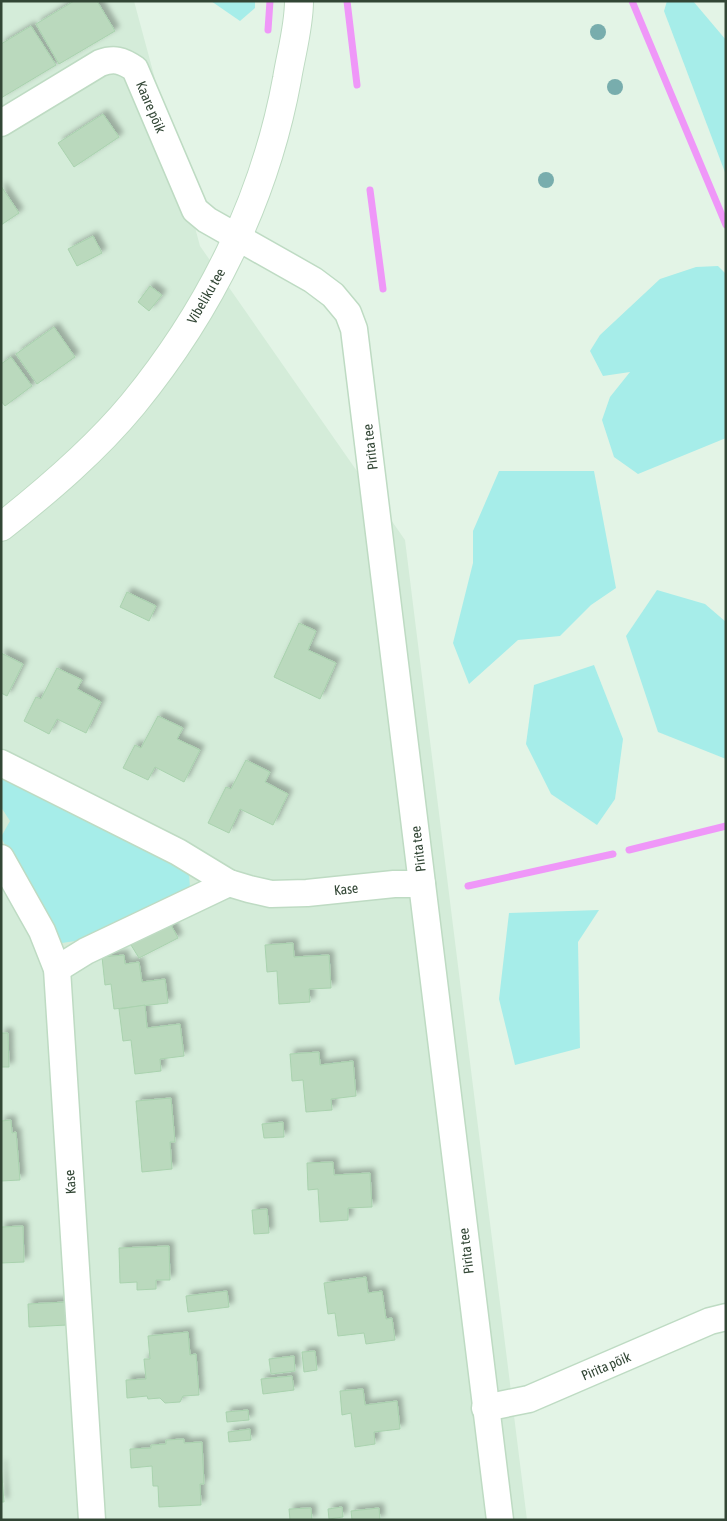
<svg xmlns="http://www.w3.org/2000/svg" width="727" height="1521" font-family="'Asap Condensed',sans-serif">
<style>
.residential{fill:#d4ecd9}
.green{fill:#a6ede9}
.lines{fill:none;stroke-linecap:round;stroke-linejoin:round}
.stream{stroke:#ef97f8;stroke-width:7}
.building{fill:#bad9bd;stroke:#a9d2ae;filter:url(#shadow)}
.minor-casing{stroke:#bedbc3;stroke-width:29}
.tertiary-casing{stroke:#bedbc3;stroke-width:30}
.minor{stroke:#fff;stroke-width:26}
.tertiary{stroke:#fff;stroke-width:28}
.tree{fill:#78adad}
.labels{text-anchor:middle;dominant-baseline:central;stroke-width:4.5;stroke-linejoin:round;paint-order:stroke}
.street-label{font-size:14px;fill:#324635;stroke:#fff}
</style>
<defs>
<filter id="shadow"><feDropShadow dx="4.5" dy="-4.5" stdDeviation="2.5" flood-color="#0004"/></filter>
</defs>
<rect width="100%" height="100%" fill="#e3f4e6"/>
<polygon class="residential" points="1,1 134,1 200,246 405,540 527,1520 1,1520"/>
<g class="green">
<polygon points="211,1 255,1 255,8 240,21"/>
<polygon points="667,1 693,1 726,40 726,175 664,11"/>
<polygon points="718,266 726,274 726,438 638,474 614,457 602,420 610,397 630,372 603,376 590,351 600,335 660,279 696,267"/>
<polygon points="499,471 594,471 616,588 591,605 560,636 518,640 469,684 453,643 473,563 473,531"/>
<polygon points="657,590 705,604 726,622 726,759 658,732 626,636"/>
<polygon points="594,665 623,739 615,799 597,825 551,794 526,744 534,685"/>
<polygon points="1,770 189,873 190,888 181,895 75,941 62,943 51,936 1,837 10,821 1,807"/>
<polygon points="599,910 578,942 580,1048 515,1065 499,999 509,913"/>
</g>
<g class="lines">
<g class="stream">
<polyline points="347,1 357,85"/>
<polyline points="632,1 726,225"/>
<polyline points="268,30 270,1"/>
<polyline points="370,190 383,289"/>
<polyline points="629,850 726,826"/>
<polyline points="468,886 613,854"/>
</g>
</g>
<g class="building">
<polygon points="74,1 97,1 115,31 59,64 36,24"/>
<polygon points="31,26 56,65 1,98 1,44"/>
<polygon points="103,114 119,137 74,167 58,143"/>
<polygon points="1,186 19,213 1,225"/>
<polygon points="93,236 102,253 77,266 68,249"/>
<polygon points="150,286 162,295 149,311 138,302"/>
<polygon points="54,327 75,357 37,384 16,354"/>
<polygon points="11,357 32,386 5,406 1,401 1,364"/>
<polygon points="127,592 156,606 149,621 120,607"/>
<polygon points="299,623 316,631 308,650 336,663 320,699 274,677"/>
<polygon points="1,653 23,664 7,696 1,693"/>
<polygon points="57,668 82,680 77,689 101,702 86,733 57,719 49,734 24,721 36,697 41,699"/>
<polygon points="158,716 183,728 177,739 200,750 184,782 155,767 148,780 123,768 135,745 141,748"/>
<polygon points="246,760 270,772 265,782 288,794 273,825 240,809 229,833 208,823 226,787 231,789"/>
<polygon points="170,923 178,938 139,958 131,945"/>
<polygon points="293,943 294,957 329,955 331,988 309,989 310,1002 279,1004 277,971 267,972 265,945"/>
<polygon points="124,955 125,964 139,962 142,982 165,979 168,1003 114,1009 111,984 105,985 102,957"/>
<polygon points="145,1005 147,1028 180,1024 184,1056 160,1059 161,1071 135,1074 131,1040 123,1041 119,1009"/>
<polygon points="1,1033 8,1033 9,1067 1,1067"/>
<polygon points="319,1052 320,1065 353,1061 356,1096 331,1099 332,1110 306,1112 303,1080 292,1081 290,1054"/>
<polygon points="171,1098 175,1142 170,1142 172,1169 142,1172 136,1101"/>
<polygon points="11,1120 12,1133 16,1132 20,1180 1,1181 1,1121"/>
<polygon points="283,1122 284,1137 264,1138 262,1124"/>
<polygon points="333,1162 334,1175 370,1173 372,1207 348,1208 348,1220 320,1222 318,1189 308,1190 307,1163"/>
<polygon points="267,1209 269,1233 254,1234 252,1210"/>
<polygon points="23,1226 24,1262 1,1263 1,1227"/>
<polygon points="169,1246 170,1280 156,1280 156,1289 137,1290 137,1282 120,1283 119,1248"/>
<polygon points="366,1277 368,1293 382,1291 386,1319 392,1318 395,1340 366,1344 364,1333 338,1336 335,1313 328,1314 324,1283"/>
<polygon points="227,1291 229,1307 188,1312 186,1296"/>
<polygon points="66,1302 67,1325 29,1327 28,1304"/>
<polygon points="188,1332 190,1355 196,1354 199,1395 183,1396 180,1402 165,1403 160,1398 148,1399 147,1396 127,1398 126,1380 146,1379 144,1359 150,1359 148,1336"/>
<polygon points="315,1351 317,1370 304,1372 302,1352"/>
<polygon points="294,1356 295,1371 271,1374 269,1359"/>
<polygon points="292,1376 294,1390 263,1394 261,1379"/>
<polygon points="363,1389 365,1405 397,1401 400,1429 374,1432 375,1444 355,1447 351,1413 342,1415 340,1391"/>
<polygon points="248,1410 249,1420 227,1422 226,1412"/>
<polygon points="250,1429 251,1440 229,1442 228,1432"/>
<polygon points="184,1439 184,1443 202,1442 204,1484 200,1484 201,1505 159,1507 158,1486 153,1486 152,1466 131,1468 130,1449 151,1448 151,1445 166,1444 166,1440"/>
<polygon points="1,1464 4,1502 1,1502"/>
<polygon points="342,1507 343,1517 329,1519 328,1509"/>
<polygon points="311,1508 312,1520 290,1520 289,1509"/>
<polygon points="379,1508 380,1520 352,1520 351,1511"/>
</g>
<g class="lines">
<g class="minor-casing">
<g id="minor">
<path d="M1,123L100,63C114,58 122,60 135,69L195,210L207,220L313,280L333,295L348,313L354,329L500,1520"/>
<polyline points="1,763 178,852 229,883 249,889 271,894 307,893 394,884 422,884"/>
<polyline points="1,858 42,931 57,969 92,1520"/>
<polyline points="57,969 86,951 229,883"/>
<polyline points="485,1408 529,1399 710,1321 726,1317"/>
</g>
</g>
<g class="tertiary-casing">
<path id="tertiary" d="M1,527C48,490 95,450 133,404C210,310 265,199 287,79C291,54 299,27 299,1"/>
</g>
<use href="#minor" class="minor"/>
<use href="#tertiary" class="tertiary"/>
</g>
<g class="tree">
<circle cx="598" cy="32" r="8"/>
<circle cx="615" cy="87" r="8"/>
<circle cx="546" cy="180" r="8"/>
</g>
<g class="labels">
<g class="street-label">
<text transform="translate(151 107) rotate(67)">Kaare põik</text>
<text transform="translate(206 296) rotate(-60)">Vibeliku tee</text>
<text transform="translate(370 447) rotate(-97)">Pirita tee</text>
<text transform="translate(418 849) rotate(-97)">Pirita tee</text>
<text transform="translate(346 889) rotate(-6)">Kase</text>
<text transform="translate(70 1182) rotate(-94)">Kase</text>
<text transform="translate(466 1251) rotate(-97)">Pirita tee</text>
<text transform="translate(606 1366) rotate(-23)">Pirita põik</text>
</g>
</g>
<rect width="727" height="1521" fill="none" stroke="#324635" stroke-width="5"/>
</svg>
